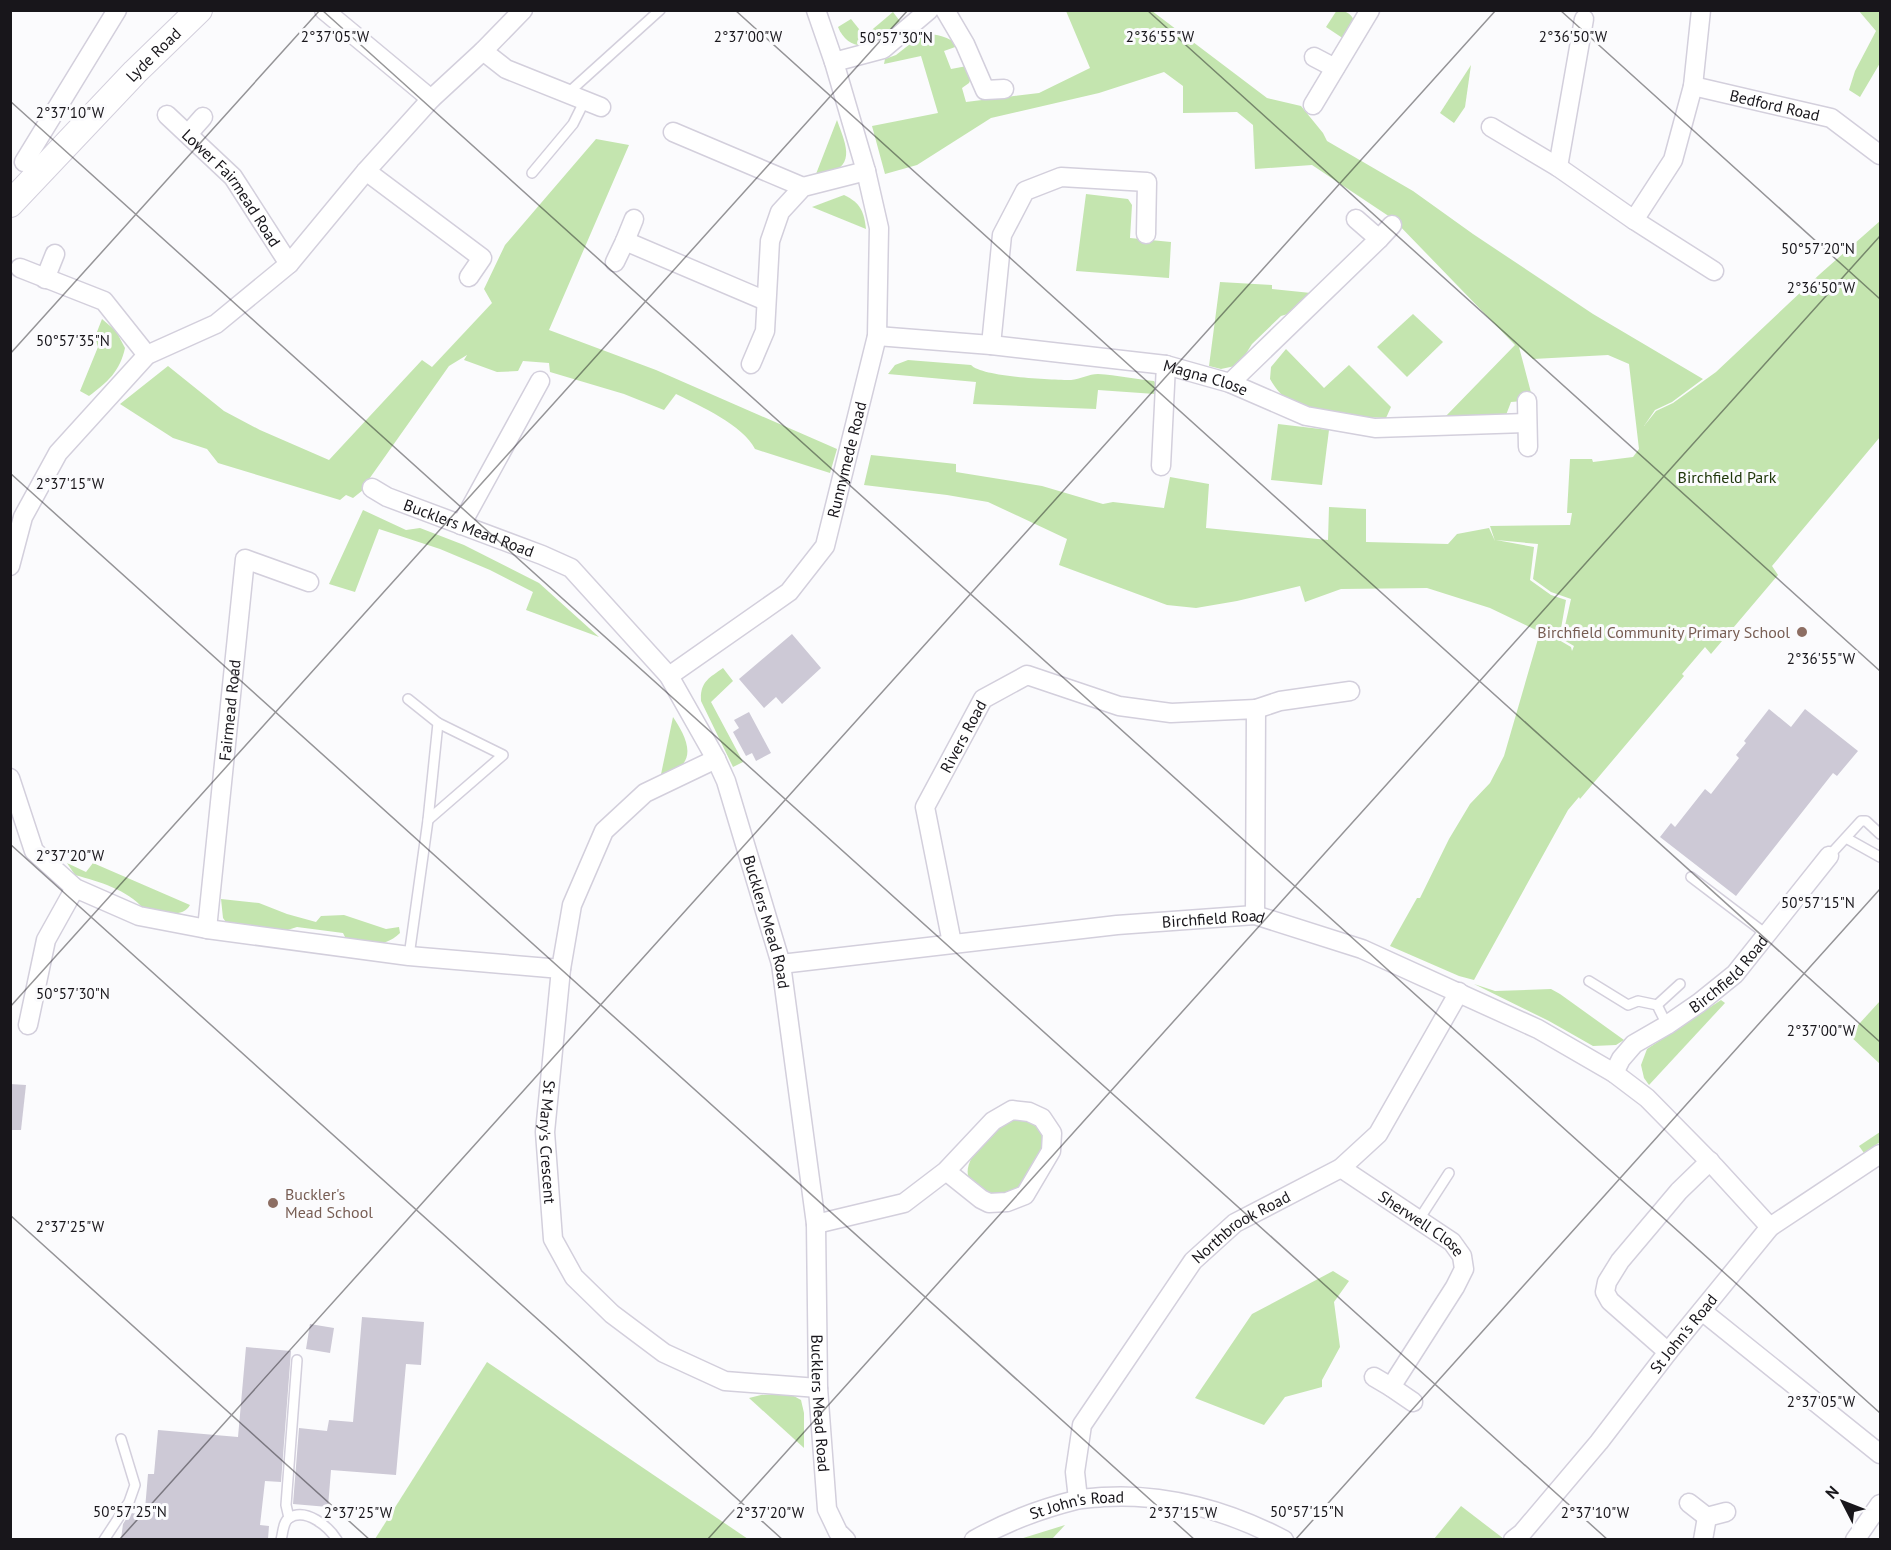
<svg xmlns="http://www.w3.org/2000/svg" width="1891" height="1550" font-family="'PT Sans',sans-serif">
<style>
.green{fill:#c4e5af;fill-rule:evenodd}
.building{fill:#cdc9d6}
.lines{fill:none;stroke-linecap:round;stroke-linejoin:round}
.lane-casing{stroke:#d3cfdc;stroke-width:12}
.street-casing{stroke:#d3cfdc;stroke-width:21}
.secondary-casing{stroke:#d3cfdc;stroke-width:28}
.lane{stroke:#fff;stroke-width:9}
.street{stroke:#fff;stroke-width:18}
.secondary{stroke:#fff;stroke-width:26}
.ticks{fill:none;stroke:#18161b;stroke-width:1.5;stroke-opacity:0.45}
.education-dot{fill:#8d6e63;stroke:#fbfbfd;stroke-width:2}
.labels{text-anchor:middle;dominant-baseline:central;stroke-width:6;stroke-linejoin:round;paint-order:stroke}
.street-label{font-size:16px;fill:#18161b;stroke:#fbfbfd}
.park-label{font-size:16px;fill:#20370c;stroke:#fbfbfd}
.education-label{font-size:16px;fill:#785e54;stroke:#fbfbfd;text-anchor:end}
.ticks-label{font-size:15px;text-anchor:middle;fill:#18161b;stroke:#fbfbfd;stroke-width:6;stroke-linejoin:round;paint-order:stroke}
</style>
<rect width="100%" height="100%" fill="#fbfbfd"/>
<g class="green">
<path d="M1337,10C1350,11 1352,16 1358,27L1347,41L1326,27Z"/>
<path d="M1066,11H1152L1267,98L1301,106L1323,133L1327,141L1413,191L1473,234L1593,314L1703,379L1672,402L1655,410L1644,426L1656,411L1673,403L1716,372L1820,274L1880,221V437L1772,566L1778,575L1711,654L1705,647L1682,674L1684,676L1580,799L1579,797L1568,810L1474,980L1459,976L1390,946L1417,898H1420L1449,839L1470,804L1490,783L1504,756L1540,632L1490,608L1427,588L1341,589L1305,602L1300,586L1237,601L1196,608L1167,605L1059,565L1067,539L988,502L947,495L864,485L871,455L956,464V472L1042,486L1103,504L1113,502L1164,508L1170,477L1209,484L1206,528L1328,540L1329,507L1366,509V542L1448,544L1457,534L1489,528L1495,541L1490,526L1570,525L1572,513H1567L1570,459H1592L1593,462L1633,457L1639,449L1629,364L1608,355L1533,359L1519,347L1533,400L1511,402L1506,415L1444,418L1515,345L1393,219L1312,165L1255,169L1253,125L1237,112L1183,113V86L1164,72L1099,93L991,118L917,165L885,174L872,126L938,113L921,56L884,64L885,59L896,55L924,33C937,35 949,36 958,46L944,51L951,69L967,66L972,76L969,83L962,88L966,102L1039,93L1090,68ZM1496,540L1538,544L1533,579L1551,592L1571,599L1562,639L1574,646L1572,651L1571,647L1559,640L1566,600L1551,595L1530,580L1534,547Z"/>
<polygon points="1859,11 1880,11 1880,63 1860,97 1849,90 1855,71 1876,31"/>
<polygon points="893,12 905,28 876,46 867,34"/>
<path d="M851,19L871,44C857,49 844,42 838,27Z"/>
<polygon points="1471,65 1465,107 1454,123 1440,113"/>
<path d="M837,120C847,148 857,167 820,177L816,174Z"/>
<path d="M596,139L629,145L549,330L656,370L837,449L830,473L755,449C743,425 700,406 676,394L664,410L624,394L550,372L549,363L523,361L518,371L497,372L464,360L467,355L449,366L367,482L368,486L353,498L346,495L340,500L218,463L207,449L173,438L120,404L168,366L224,411L260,430L329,460L422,360L432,367L492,303L484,289L505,245Z"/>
<polygon points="1086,194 1128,199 1132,205 1130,238 1171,242 1169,278 1076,271"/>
<path d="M844,195C861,203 864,212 866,229L812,207Z"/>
<polygon points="1220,282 1272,285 1272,289 1311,293 1291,313 1281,316 1252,344 1242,360 1235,366 1221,369 1209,366"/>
<polygon points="1413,314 1443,342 1407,377 1377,347"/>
<path d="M102,319L116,331L125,348C120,371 108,382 89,396L80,391L98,347L95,337Z"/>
<path d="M1286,349L1324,388L1349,365L1391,407L1386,418C1356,417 1306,413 1281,394C1277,390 1273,384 1270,379L1271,367Z"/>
<path d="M908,360L971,365C982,377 1052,380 1071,380C1080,379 1089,374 1098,374C1117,375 1135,379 1154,381L1156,384L1155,394L1098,390L1096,409L973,404L976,382L888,374L895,365Z"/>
<polygon points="1278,424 1329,430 1322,485 1271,480"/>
<polygon points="363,510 406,530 420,528 464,545 539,583 599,637 526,610 533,592 490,570 440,549 379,529 355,592 329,584"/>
<path d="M723,668L733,681L711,702L743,762L733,767L701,701C700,682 709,678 723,668Z"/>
<path d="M673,717C683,732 697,755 678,769C673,773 666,776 660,779Z"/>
<path d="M67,863L86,872L93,863L190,905C182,920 158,911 144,909C126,889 100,882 75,875Z"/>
<path d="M221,899L259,903L287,914L316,922L321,916L344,915L386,929L399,927L400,933C383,949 368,944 347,941L343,933L297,927L278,933L231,929L223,918Z"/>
<polygon points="1474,984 1495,991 1551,989 1560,994 1624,1040 1616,1045 1593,1046 1549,1021"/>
<polygon points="1721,1000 1725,1003 1649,1085 1644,1078 1641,1065 1647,1049"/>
<polygon points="1880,1001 1880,1064 1849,1035"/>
<path d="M1010,1117L1027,1118L1038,1124L1044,1143L1034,1167L1020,1189L1004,1198C935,1183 980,1143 1010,1117Z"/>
<polygon points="1880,1132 1880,1142 1864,1153 1859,1146"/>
<polygon points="1333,1271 1349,1281 1334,1302 1340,1347 1322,1380 1322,1387 1285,1397 1264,1425 1195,1398 1252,1314"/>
<polygon points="487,1362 748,1539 375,1539"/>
<polygon points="781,1394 792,1395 801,1400 804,1413 804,1448 749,1398 761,1395"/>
<polygon points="1461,1506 1504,1539 1434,1539"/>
<polygon points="1065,1525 1052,1539 1020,1539"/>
</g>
<g class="building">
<polygon points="792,634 821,668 782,704 776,697 764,708 739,679"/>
<polygon points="1769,709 1791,727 1805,709 1858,751 1837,776 1833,773 1736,896 1660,837 1671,823 1675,827 1705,789 1711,794 1739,758 1736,755 1746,743 1744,741"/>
<polygon points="749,712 771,753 756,761 752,753 746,756 733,732 739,728 734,720"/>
<polygon points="10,1084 26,1085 21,1130 10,1130"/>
<polygon points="362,1317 424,1322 421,1365 406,1364 396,1475 331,1470 328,1507 293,1504 299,1428 327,1431 329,1420 353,1422"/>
<polygon points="310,1324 334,1328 330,1353 306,1349"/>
<polygon points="246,1347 291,1351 281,1482 265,1481 260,1525 269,1526 268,1539 121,1539 123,1524 130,1513 140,1514 140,1509 145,1509 148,1474 154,1474 158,1430 238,1437"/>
</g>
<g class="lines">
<g class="lane-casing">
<g id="lane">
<polyline points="568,93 660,10"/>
<polyline points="532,173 573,124 585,100"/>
<polyline points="408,699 438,723 428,820 409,956"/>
<polyline points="428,820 503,755 438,723"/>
<polyline points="1846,838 1880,857"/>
<polyline points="1829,856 1861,821 1866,821 1880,834"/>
<polyline points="1691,877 1766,934"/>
<polyline points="1589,981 1628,1005 1638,1001 1657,1005 1667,1025"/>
<polyline points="1657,1005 1680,984"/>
<polyline points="1418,1221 1449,1173"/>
<polyline points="289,1518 286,1505 297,1360"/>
<polyline points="104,1540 129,1502 135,1485 121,1439"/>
<path d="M281,1540C283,1533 283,1522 289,1518C306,1507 329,1527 337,1540"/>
</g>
</g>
<g class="street-casing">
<g id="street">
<polyline points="324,10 431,99"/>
<polyline points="945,10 965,44 985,90 1004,89"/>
<polyline points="483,51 506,69 601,107"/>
<polyline points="1314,57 1335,68"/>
<polyline points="834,62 883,49 929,10"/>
<path id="s1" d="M1693,86L1831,118L1880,155"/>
<polyline points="1313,105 1370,10"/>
<path id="s2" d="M167,115L233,177L289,264"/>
<polyline points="1491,127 1558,167 1634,220 1673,160 1693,86 1701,10"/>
<polyline points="673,132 803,187"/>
<polyline points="188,134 203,117"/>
<polyline points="24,162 117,10"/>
<polyline points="1558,167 1584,19"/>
<polyline points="366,171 482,258 469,277"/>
<polyline points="1356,219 1379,239 1392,225"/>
<polyline points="1634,220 1714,271"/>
<polyline points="625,241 634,219"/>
<polyline points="615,262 625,241 766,301"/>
<polyline points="20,268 104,301 147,355"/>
<polyline points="45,279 55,254"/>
<path id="s3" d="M877,336L991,345L1166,365L1230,383L1306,416L1375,428L1527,423"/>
<polyline points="991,345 1002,235 1025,191 1061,177 1147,182 1146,234"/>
<polyline points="751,364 765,331 770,241 780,212 803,187 866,171"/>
<polyline points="1230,383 1379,239"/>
<polyline points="1527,401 1528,447"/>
<polyline points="1161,466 1166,365"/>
<path id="s4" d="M372,488L387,497L542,555L571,568L669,676L716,759L726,781L781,964L816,1224L818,1388L827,1509L838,1532L846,1540"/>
<polyline points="461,525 540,381"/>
<polyline points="10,566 23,517 58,453 147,355 216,324 289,264 366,171 431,99 483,51 523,10"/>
<path id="s5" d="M669,676L789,592L825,546L877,336L879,228L866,171L834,62L816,10"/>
<polyline points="1256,709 1280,701 1350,691"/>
<path id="s6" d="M716,759L645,793L604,831L572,905L561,969L545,1132L553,1239L574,1277L612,1314L664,1353L725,1381L818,1388"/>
<polyline points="10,778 34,851 75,888 139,916 207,929 409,956 561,969"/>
<path id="s7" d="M207,929L245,559L309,582"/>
<path id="s8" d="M952,943L925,807L983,699L1027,675L1119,706L1171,713L1256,709L1255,915"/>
<path id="s9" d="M781,964L1117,925L1255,915L1362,949L1538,1029L1614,1073L1647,1098L1715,1167L1770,1227"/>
<polyline points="28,1025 46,940 75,888"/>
<path id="s10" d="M1614,1073L1621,1059L1634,1044L1667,1025L1699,1003L1735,974L1829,856"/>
<path id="s11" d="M1341,1168L1452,1242L1462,1256L1464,1269L1455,1287L1391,1387L1413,1402"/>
<polyline points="816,1224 904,1203 946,1171 993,1121 1012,1110 1029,1112 1042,1118 1052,1133 1051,1151 1025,1195 1007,1202 989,1203 981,1199 946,1171"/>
<polyline points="1702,1311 1880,1454"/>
<polyline points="1668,1352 1610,1301 1605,1292 1607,1282 1620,1261 1679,1191 1710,1161"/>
<polyline points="1374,1377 1391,1387"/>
<path id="s12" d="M1078,1499L1075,1472L1082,1425L1193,1261L1235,1223L1341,1168L1378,1134L1459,992"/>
<polyline points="1689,1503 1707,1517 1726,1512"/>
<path id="s13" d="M974,1540C1006,1522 1040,1509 1076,1500C1085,1498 1095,1498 1103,1497C1166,1493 1229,1511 1284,1540"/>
<path id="s14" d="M1513,1540L1522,1533L1599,1442L1668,1352L1770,1227L1880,1154"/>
<polyline points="1703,1540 1707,1517"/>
<polyline points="1855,1540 1880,1504"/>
</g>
</g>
<g class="secondary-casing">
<g id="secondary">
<path id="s15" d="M10,204L135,72L199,10"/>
</g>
</g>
<use href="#lane" class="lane"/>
<use href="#street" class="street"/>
<use href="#secondary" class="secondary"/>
</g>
<path class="ticks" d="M322,10L1880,1413M735,10L1880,1042M1147,10L1880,671M1560,10L1880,299M10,101L1608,1540M10,354L320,10M10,473L1195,1540M10,844L783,1540M10,1007L908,10M10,1215L370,1540M119,1540L1496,10M707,1540L1880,236M1295,1540L1880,889"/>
<g class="education-dot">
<circle cx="1802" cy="632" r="6"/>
<circle cx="273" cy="1203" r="6"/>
</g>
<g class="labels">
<g class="street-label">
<text stroke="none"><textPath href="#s15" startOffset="207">Lyde Road</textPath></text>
<text stroke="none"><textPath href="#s1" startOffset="84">Bedford Road</textPath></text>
<text stroke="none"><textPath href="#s2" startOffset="98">Lower Fairmead Road</textPath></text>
<text stroke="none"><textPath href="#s3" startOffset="332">Magna Close</textPath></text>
<text stroke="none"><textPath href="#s5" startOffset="294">Runnymede Road</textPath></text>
<text stroke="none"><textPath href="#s4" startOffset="105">Bucklers Mead Road</textPath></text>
<text stroke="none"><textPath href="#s7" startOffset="220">Fairmead Road</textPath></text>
<text stroke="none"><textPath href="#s8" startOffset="219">Rivers Road</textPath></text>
<text stroke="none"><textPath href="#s9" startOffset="435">Birchfield Road</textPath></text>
<text stroke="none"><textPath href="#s4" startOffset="627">Bucklers Mead Road</textPath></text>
<text stroke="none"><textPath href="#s10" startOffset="154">Birchfield Road</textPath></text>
<text stroke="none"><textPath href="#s6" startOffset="454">St Mary's Crescent</textPath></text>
<text stroke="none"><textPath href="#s11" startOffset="98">Sherwell Close</textPath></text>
<text stroke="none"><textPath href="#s12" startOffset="332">Northbrook Road</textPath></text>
<text stroke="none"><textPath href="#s14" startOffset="268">St John's Road</textPath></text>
<text stroke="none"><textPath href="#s4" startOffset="1113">Bucklers Mead Road</textPath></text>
<text stroke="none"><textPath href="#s13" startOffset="110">St John's Road</textPath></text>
</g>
<g class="park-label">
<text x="1727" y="477">Birchfield Park</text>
</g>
<g class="education-label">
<text x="1790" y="632">Birchfield Community Primary School</text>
<text x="285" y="1194" text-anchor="start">Buckler's<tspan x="285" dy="18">Mead School</tspan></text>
</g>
</g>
<g class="ticks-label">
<text x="335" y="42">2°37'05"W</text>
<text x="748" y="42">2°37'00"W</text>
<text x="1160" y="42">2°36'55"W</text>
<text x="1573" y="42">2°36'50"W</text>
<text x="896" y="43">50°57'30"N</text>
<text x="70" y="118">2°37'10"W</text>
<text x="1818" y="254">50°57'20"N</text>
<text x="1821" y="293">2°36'50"W</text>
<text x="73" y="346">50°57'35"N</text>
<text x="70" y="489">2°37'15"W</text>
<text x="1821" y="664">2°36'55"W</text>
<text x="70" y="861">2°37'20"W</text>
<text x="1818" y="908">50°57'15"N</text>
<text x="73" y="999">50°57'30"N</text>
<text x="1821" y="1036">2°37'00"W</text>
<text x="70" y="1232">2°37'25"W</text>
<text x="1821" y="1407">2°37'05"W</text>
<text x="130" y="1517">50°57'25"N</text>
<text x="1307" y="1517">50°57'15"N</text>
<text x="358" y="1518">2°37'25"W</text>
<text x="770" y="1518">2°37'20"W</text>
<text x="1183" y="1518">2°37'15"W</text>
<text x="1595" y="1518">2°37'10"W</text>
</g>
<rect width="1891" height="1550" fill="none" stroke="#18161b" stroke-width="24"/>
<g transform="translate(1843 1502) rotate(312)" stroke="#fbfbfd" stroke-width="4.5" paint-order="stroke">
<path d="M0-4.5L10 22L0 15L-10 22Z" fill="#18161b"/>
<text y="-9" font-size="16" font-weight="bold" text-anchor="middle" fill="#18161b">N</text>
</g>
</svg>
